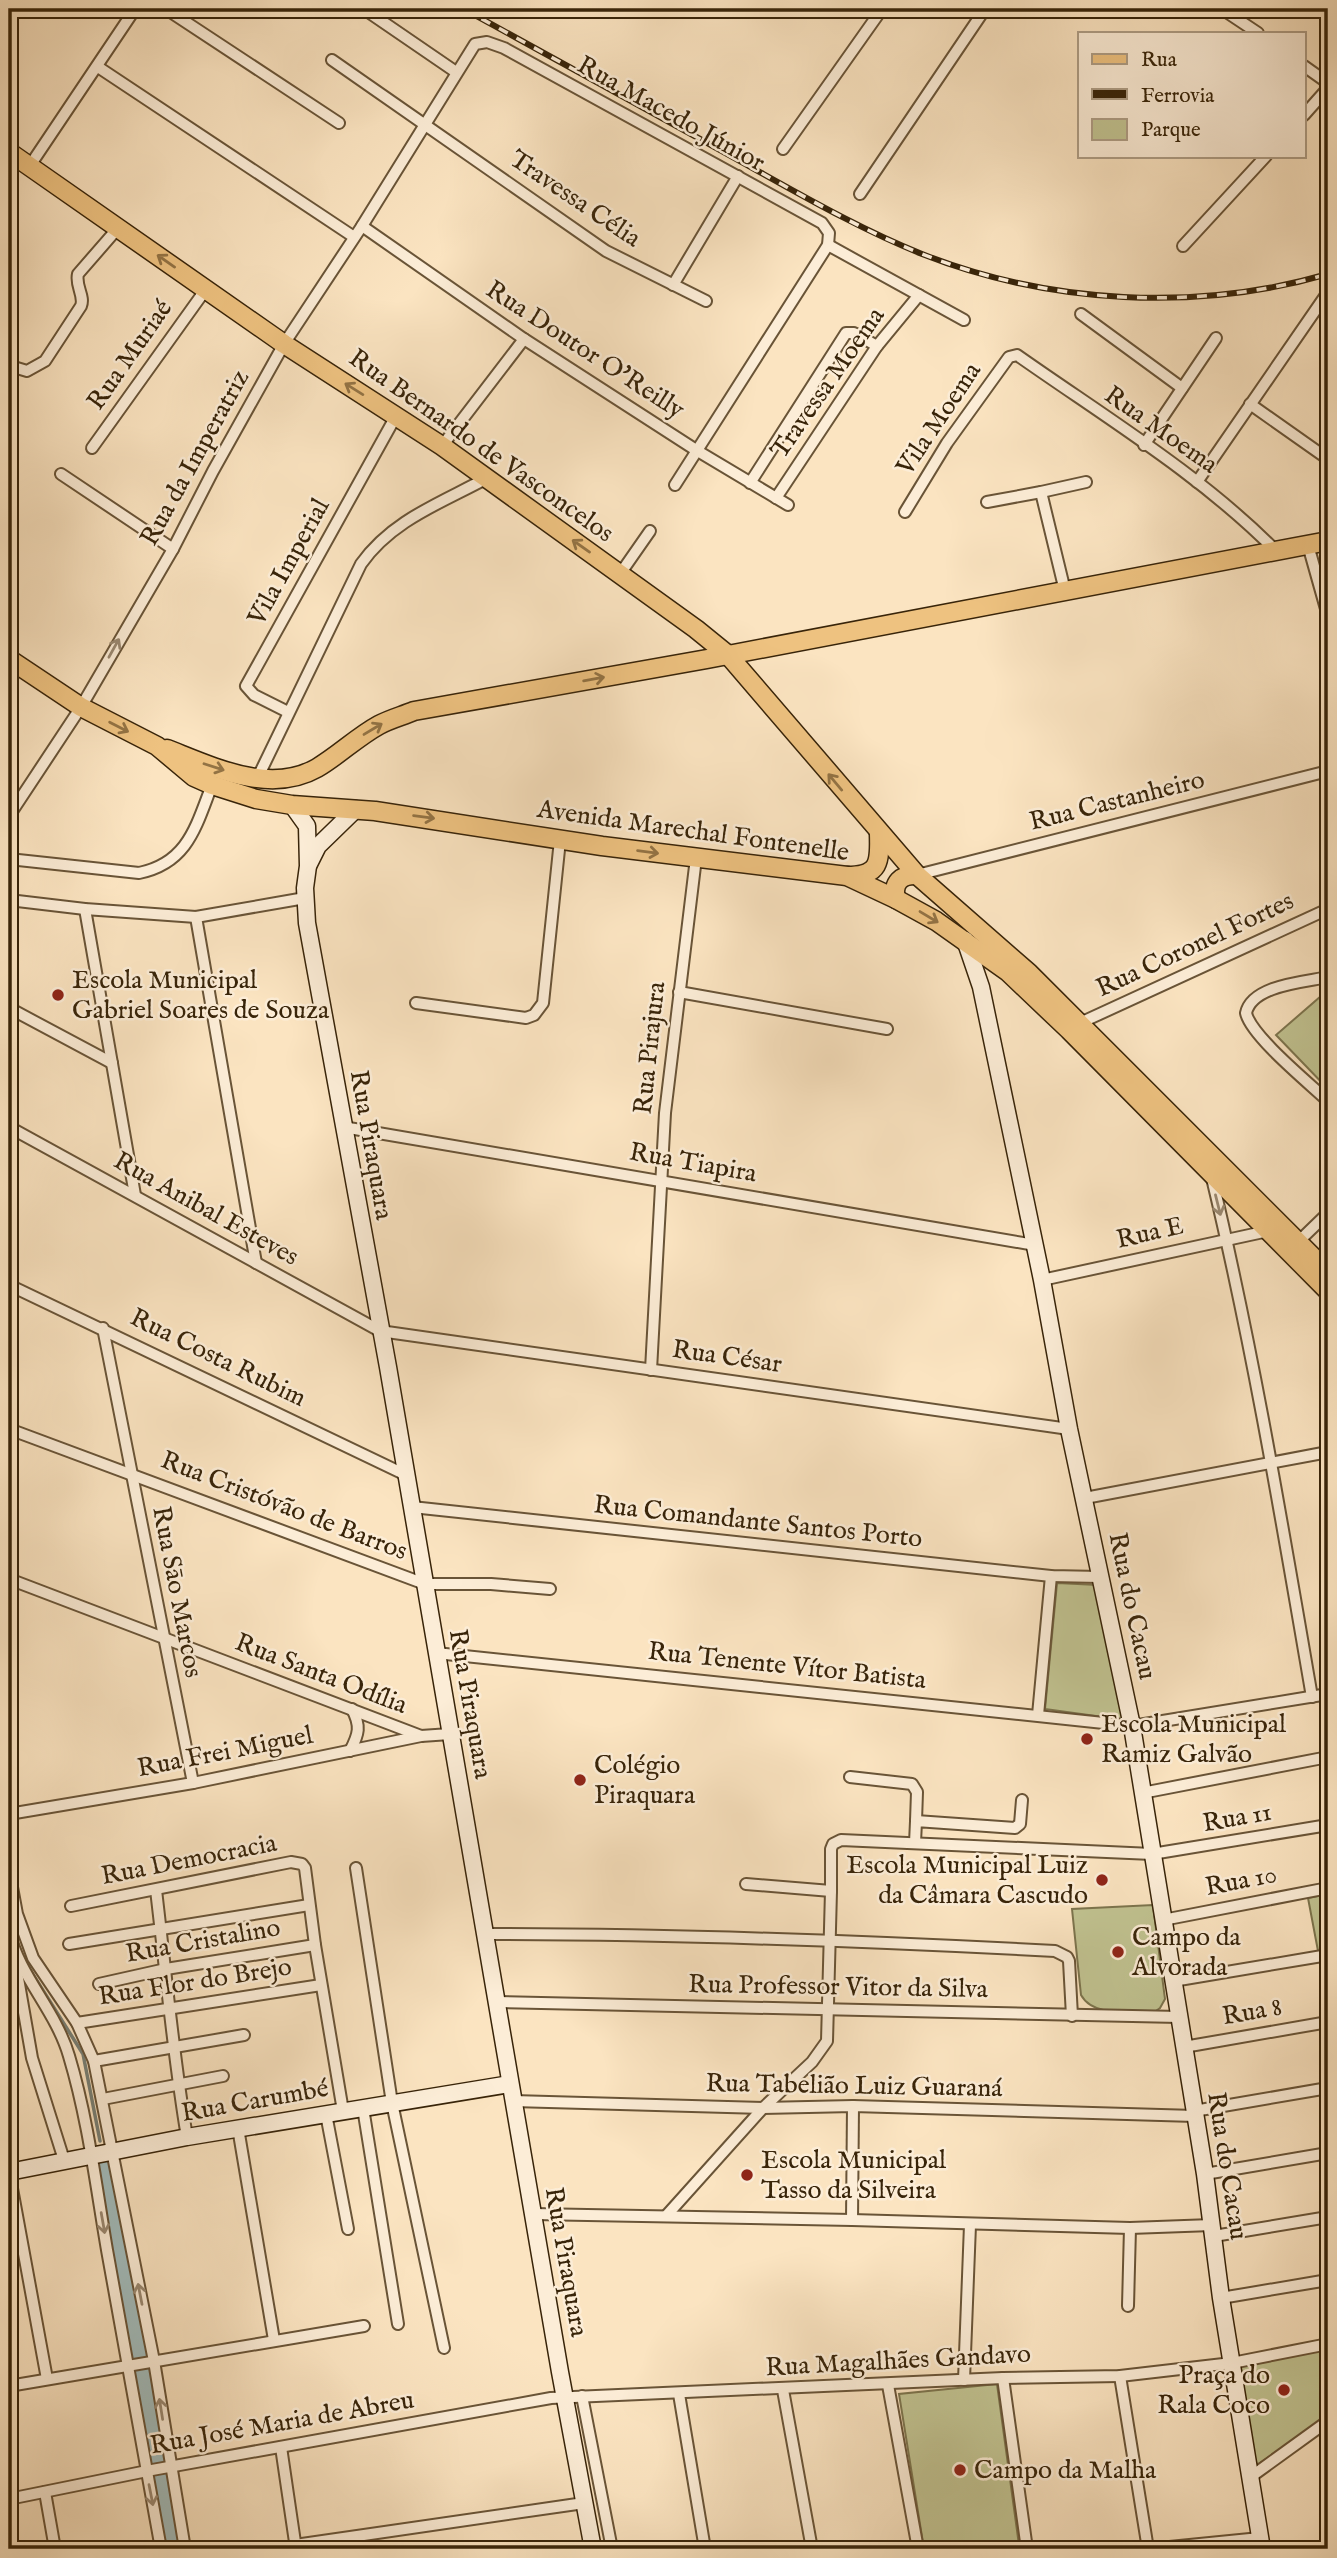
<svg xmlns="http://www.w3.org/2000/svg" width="1337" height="2558" font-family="'IM FELL English',serif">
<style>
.green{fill:#c1c391;stroke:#7c744d;stroke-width:2}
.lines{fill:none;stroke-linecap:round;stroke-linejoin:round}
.stream{stroke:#787f74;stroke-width:3.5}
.river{stroke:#a2bcbc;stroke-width:21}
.street-casing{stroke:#695437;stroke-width:14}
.secondary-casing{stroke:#382409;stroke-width:19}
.primary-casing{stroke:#382409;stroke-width:21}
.street{stroke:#fcedd7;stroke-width:10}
.secondary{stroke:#fcedd7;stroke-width:16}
.primary{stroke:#eec280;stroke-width:18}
.rail-casing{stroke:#382409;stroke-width:6}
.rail{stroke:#fcedd7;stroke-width:3.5;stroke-dasharray:10;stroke-linecap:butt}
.oneway{stroke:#937344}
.oneway2{stroke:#9a8870}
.poi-dot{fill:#8f2418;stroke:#fcedd7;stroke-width:2.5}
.labels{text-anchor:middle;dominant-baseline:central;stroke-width:5;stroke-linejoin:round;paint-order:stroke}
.street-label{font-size:26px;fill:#382409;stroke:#fcedd7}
.poi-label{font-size:26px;fill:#382409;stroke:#fcedd7;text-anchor:start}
</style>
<rect width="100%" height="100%" fill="#fbe4c1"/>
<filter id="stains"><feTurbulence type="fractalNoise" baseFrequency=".00286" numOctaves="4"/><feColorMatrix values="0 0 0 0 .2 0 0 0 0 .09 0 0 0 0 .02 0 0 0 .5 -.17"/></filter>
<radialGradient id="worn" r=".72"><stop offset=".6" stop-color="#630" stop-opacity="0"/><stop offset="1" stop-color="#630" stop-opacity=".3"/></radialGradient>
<g class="green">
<polygon points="1328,990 1328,1089 1276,1035"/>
<polygon points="1057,1583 1098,1585 1125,1720 1045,1709"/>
<polygon points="1328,1894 1328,1950 1318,1951 1308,1898"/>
<path d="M1153,1905L1165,1999L1160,2008L1153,2013C1130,2012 1093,2017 1081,1995L1072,1909Z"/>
<polygon points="1328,2348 1328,2416 1257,2465 1246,2427 1236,2366"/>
<polygon points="997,2384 1019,2545 989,2549 924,2549 899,2394"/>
</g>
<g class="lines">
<g class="stream">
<polyline points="9,1906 16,1939"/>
<polyline points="27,1965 83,2054 100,2141"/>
</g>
<polyline class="river" points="104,2160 173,2549"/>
<g class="street-casing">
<g id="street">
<polyline points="166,9 339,123"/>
<polyline points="364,9 456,72"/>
<polyline points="1222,9 1258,33"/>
<polyline points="332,60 606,251 706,301"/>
<polyline points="1304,66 1328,83"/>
<polyline points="98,67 354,237"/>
<polyline points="1304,115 1328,88"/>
<polyline points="783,149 882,9"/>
<polyline points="29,167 135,9"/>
<polyline points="860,194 985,9"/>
<polyline points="362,226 524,339 696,450 788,505"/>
<polyline points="828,245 964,320"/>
<polyline points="1183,246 1266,156"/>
<polyline points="673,285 738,176"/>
<polyline points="1081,314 1182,388"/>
<path d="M17,368L27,371L45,361L81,306C85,296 75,286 78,274L118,228"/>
<polyline points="1250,404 1328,459"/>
<polyline points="1144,445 1216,338"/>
<polyline points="442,446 524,339"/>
<polyline points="92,448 206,289"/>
<polyline points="61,474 173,549"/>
<polyline points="1197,482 1328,292"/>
<polyline points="750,483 846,333 854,333 877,346"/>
<polyline points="776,498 877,346 919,295"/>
<polyline points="987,502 1041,492"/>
<path d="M905,512L947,443L1009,357L1017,355C1105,417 1201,475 1276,551"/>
<polyline points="1308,545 1328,616"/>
<polyline points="620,574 650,531"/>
<polyline points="1065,591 1041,492 1086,482"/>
<polyline points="288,712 254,695 246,686 396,416"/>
<path d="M257,779L361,564C392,520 441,503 487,478"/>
<polyline points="9,816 81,707 173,549 213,471 284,344 362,226 475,44 487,42 504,48 822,223 829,233 828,245 675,485"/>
<path d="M9,859L139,873C188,863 196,826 212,785"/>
<polyline points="917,875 1328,771"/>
<polyline points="9,900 85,909 196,917 305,898"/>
<polyline points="85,909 135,1195"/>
<polyline points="196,917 256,1263"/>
<path d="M1328,977C1305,982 1252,985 1246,1013C1251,1036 1309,1083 1328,1101"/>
<polyline points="679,992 887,1029"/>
<polyline points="416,1003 526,1018 534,1015 543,1003 560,840"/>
<polyline points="9,1008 112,1063"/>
<polyline points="1080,1023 1328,909"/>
<polyline points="9,1127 380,1331 1069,1429"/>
<polyline points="343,1127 1035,1245"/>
<path d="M1212,1178C1253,1349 1282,1523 1312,1697"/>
<polyline points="1298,1242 1328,1213"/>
<polyline points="1042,1280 1268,1231"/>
<polyline points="9,1285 406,1475"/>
<polyline points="103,1328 193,1783"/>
<polyline points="651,1370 665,1113 696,858"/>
<polyline points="9,1429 425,1584 491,1584 550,1589"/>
<polyline points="1085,1498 1328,1452"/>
<polyline points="412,1507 1051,1576 1100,1577"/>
<polyline points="9,1579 421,1736"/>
<polyline points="436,1653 1132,1726 1328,1694"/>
<polyline points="1038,1715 1051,1576"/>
<path d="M350,1751C359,1734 361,1726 352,1709"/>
<polyline points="850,1777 912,1784 917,1792 916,1821"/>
<polyline points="1142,1793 1328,1757"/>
<polyline points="9,1814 193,1783 421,1736 450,1734"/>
<polyline points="915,1843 916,1821 1015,1828 1020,1824 1022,1800"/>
<polyline points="356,1868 392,2103 444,2348"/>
<polyline points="9,1871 17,1914 33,1958 77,2023 94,2061 154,2361 185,2549"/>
<polyline points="746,1884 831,1891 831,1849 833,1844 841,1840 1152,1854 1328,1825"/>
<path d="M156,1890C166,1973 173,2055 187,2137"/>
<polyline points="71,1906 291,1862 302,1864 305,1868 315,1945 343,2111"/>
<polyline points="1163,1920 1328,1888"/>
<path d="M9,1932C20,1977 56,2011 69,2056C88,2119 96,2186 107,2250C125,2350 143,2450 161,2549"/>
<path d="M485,1934C675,1934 865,1941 1055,1951L1067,1957L1069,1961L1072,2016"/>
<polyline points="69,1944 309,1905"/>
<polyline points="15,1961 32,2058 64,2160"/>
<polyline points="1173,1981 1328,1955"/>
<polyline points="99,1984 166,1969 315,1945"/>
<polyline points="496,2002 1179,2017"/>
<polyline points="77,2023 321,1985"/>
<polyline points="1184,2047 1328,2022"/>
<polyline points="94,2061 244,2035"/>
<polyline points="103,2099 223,2076"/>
<polyline points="513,2101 763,2108 853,2106 1195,2116"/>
<polyline points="363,2108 398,2324"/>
<polyline points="1194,2111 1328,2088"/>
<polyline points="326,2114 348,2229"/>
<polyline points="238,2128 274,2340"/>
<polyline points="9,2172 47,2379"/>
<polyline points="1205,2174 1328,2153"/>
<polyline points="533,2214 852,2220 1130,2228 1212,2225"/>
<polyline points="666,2216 763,2108 812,2062 827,2041 831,1891"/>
<polyline points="852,2220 853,2106"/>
<polyline points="1214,2236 1328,2217"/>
<polyline points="1221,2298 1328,2280"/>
<polyline points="1128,2306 1130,2228"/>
<polyline points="1120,2376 1148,2549"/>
<polyline points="1003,2378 1027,2549"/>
<polyline points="964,2380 970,2225"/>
<polyline points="888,2385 918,2549"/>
<polyline points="9,2386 364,2326"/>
<polyline points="783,2390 812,2549"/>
<polyline points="679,2394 705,2549"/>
<polyline points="582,2396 612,2549"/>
<polyline points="281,2447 296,2549"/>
<polyline points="1252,2476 1328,2421"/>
<polyline points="45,2492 55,2549"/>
<polyline points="9,2499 152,2470 551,2398 1003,2378 1120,2376 1232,2363 1328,2344"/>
<polyline points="295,2545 584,2503"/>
<polyline points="1149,2549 1260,2538"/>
</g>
</g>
<g class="secondary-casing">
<g id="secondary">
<polyline points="292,805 307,826 308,866 305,888 307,923 388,1367 560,2372 593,2549"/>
<polyline points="309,864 318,846 356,809"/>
<polyline points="965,940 981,987 1042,1280 1069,1429 1132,1726 1205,2174 1221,2298 1262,2549"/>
<polyline points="9,2172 187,2137 510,2084"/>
</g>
</g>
<g class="primary-casing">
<g id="primary">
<polyline points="9,152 284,344 442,446 696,629 728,655 917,875 1029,973 1328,1272"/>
<polyline points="9,659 81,707 157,746 194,777 212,785 256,799 292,805 375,811 602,846 847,876 896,899 936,921 1008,972 1069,1030 1328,1291"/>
<path d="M167,749C213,767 270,795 317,768C339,755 357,737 379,725C390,719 402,716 414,711L707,659L1328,541"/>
<path d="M847,876C880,876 880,862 879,834"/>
<path d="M896,899C892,883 901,874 917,875"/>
</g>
</g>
<use href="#street" class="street"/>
<use href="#secondary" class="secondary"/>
<use href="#primary" class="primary"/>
<g class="rail-casing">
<path id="rail" d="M464,9C549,56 635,103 720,150C786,186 852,226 922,254C1049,304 1197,312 1328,274"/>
</g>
<use href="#rail" class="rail"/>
</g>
<defs><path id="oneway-shaft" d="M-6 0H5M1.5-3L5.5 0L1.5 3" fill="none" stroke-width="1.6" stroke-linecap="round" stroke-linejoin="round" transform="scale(1.75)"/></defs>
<g class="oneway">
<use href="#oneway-shaft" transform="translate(166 261) rotate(-145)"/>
<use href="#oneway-shaft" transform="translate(354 389) rotate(-148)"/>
<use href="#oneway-shaft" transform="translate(581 546) rotate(-145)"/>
<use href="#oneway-shaft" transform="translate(594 679) rotate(-10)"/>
<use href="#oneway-shaft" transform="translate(119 727) rotate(27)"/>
<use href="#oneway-shaft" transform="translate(373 729) rotate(-31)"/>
<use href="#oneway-shaft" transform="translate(214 767) rotate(18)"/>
<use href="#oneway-shaft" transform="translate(835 782) rotate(-130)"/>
<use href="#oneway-shaft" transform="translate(424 817) rotate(7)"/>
<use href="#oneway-shaft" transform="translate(648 852) rotate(7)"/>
<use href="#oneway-shaft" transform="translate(929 917) rotate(31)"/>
</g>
<g class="oneway2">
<use href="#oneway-shaft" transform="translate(114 648) rotate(-61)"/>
<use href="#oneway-shaft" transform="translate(1218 1205) rotate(76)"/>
<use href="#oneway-shaft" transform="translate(103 2223) rotate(80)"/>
<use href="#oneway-shaft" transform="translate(140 2294) rotate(-101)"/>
<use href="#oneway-shaft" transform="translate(161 2409) rotate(-99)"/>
<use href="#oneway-shaft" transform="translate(151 2495) rotate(79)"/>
</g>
<g class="poi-dot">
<circle cx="58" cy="995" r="7"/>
<circle cx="1087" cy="1739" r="7"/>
<circle cx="580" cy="1780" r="7"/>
<circle cx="1102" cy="1880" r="7"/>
<circle cx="1118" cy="1952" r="7"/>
<circle cx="747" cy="2175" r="7"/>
<circle cx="1284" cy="2390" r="7"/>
<circle cx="960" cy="2470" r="7"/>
</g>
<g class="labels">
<g class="street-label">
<text transform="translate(671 114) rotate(29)">Rua Macedo Júnior</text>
<text transform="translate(575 199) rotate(34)">Travessa Célia</text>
<text transform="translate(585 350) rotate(33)">Rua Doutor O'Reilly</text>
<text transform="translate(130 355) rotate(-55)">Rua Muriaé</text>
<text transform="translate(828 383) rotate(-55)">Travessa Moema</text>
<text transform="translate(939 419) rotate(-56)">Vila Moema</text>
<text transform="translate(1161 430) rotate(35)">Rua Moema</text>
<text transform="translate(481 446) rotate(35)">Rua Bernardo de Vasconcelos</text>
<text transform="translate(195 458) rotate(-61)">Rua da Imperatriz</text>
<text transform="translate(289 562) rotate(-61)">Vila Imperial</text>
<text transform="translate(1117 801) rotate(-14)">Rua Castanheiro</text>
<text transform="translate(693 831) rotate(8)">Avenida Marechal Fontenelle</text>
<text transform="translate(1195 945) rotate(-25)">Rua Coronel Fortes</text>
<text transform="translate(650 1048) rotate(-84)">Rua Pirajura</text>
<text transform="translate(371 1145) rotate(80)">Rua Piraquara</text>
<text transform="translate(693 1163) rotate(10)">Rua Tiapira</text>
<text transform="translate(206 1209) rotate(29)">Rua Anibal Esteves</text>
<text transform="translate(1150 1233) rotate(-13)">Rua E</text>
<text transform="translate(727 1357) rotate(8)">Rua César</text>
<text transform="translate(218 1358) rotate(26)">Rua Costa Rubim</text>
<text transform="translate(284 1506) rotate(21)">Rua Cristóvão de Barros</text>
<text transform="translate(758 1522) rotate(6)">Rua Comandante Santos Porto</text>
<text transform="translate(177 1592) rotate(79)">Rua Sāo Marcos</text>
<text transform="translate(1132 1606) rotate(78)">Rua do Cacau</text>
<text transform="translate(787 1666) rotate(6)">Rua Tenente Vítor Batista</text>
<text transform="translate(321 1674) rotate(21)">Rua Santa Odília</text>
<text transform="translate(470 1704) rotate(80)">Rua Piraquara</text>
<text transform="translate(225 1752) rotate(-11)">Rua Frei Miguel</text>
<text transform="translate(1237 1818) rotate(-10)">Rua 11</text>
<text transform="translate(189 1860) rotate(-11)">Rua Democracia</text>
<text transform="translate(1241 1881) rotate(-11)">Rua 10</text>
<text transform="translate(203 1941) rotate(-10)">Rua Cristalino</text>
<text transform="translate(195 1982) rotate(-9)">Rua Flor do Brejo</text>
<text transform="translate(838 1987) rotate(1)">Rua Professor Vitor da Silva</text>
<text transform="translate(1252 2012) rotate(-10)">Rua 8</text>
<text transform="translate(854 2086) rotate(1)">Rua Tabelião Luiz Guaraná</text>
<text transform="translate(255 2101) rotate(-10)">Rua Carumbé</text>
<text transform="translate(1227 2166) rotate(81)">Rua do Cacau</text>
<text transform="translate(566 2262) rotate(80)">Rua Piraquara</text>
<text transform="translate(898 2361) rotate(-3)">Rua Magalhães Gandavo</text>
<text transform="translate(282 2423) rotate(-10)">Rua José Maria de Abreu</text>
</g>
<g class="poi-label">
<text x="72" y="980">Escola Municipal<tspan x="72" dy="30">Gabriel Soares de Souza</tspan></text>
<text x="1101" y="1724">Escola Municipal<tspan x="1101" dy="30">Ramiz Galvão</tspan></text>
<text x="594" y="1765">Colégio<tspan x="594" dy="30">Piraquara</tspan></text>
<text x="1088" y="1865" text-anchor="end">Escola Municipal Luiz<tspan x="1088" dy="30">da Câmara Cascudo</tspan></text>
<text x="1132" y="1937">Campo da<tspan x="1132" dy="30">Alvorada</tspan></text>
<text x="761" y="2160">Escola Municipal<tspan x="761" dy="30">Tasso da Silveira</tspan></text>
<text x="1270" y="2375" text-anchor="end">Praça do<tspan x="1270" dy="30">Rala Coco</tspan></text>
<text x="974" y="2470">Campo da Malha</text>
</g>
</g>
<rect width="1337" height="2558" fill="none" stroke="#fbe4c1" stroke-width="35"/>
<rect x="10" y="10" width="1316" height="2537" fill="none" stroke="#382409" stroke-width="3.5"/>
<rect x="18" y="18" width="1302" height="2523" fill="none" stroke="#382409" stroke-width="2"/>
<rect x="1078" y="32" width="228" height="126" fill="#fcedd7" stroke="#ae9d85" stroke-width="2"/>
<rect x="1092" y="54" width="35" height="10" fill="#eec280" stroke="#ae9d85" stroke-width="2"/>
<text x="1141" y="66" font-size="21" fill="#382409">Rua</text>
<rect x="1092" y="89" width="35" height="10" fill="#382409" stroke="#ae9d85" stroke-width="2"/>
<text x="1141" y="102" font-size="21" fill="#382409">Ferrovia</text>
<rect x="1092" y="119" width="35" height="21" fill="#c1c391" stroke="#ae9d85" stroke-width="2"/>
<text x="1141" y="136" font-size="21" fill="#382409">Parque</text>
<rect width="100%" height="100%" filter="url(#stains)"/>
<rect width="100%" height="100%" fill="url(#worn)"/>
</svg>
